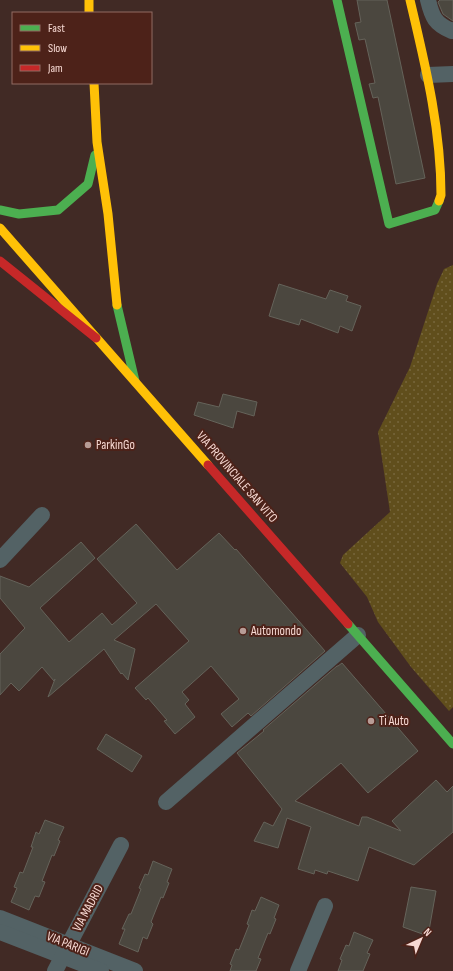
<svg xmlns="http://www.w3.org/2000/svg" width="453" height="971" font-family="'Sofia Sans Condensed',sans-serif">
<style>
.grass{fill:url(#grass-dots)}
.building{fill:#4b473f;stroke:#65635a}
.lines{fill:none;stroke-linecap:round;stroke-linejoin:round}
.street{stroke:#536265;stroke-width:16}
.fast{stroke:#4caf50;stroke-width:9}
.slow{stroke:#ffc107;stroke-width:9}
.jam{stroke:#c62828;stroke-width:9}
.poi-dot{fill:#b79c96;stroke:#4d2219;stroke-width:1.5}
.labels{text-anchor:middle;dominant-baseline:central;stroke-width:4;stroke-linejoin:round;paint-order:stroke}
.poi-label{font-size:13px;fill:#f7d9d3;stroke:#4d2219;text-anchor:start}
.street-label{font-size:13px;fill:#f7d9d3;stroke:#4d2219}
</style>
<defs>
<pattern id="grass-dots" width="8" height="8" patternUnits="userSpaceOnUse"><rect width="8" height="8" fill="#604e1c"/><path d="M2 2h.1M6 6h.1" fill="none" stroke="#78673c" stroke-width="1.8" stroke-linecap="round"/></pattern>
</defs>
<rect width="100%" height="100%" fill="#412a25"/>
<polygon class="grass" points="453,265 453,707 449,711 411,667 378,622 367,597 340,563 343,555 390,512 378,432 410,367 437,284 444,269"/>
<g class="building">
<polygon points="357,0 387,0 425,178 396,184 378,97 373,98 369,84 375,83 365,39 359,40 355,23 361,22"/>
<polygon points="440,0 453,0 453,21 443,14 438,2"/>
<polygon points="279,284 326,299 330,290 348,296 346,301 361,306 352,331 340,326 338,333 301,319 299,325 269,316"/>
<polygon points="223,394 257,402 254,416 237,411 233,428 194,415 198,402 219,407"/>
<polygon points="136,524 177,570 219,533 235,550 236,549 325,651 251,716 248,713 232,727 221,714 239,699 211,666 182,692 189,700 185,704 195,717 175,734 164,721 167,720 148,698 146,700 135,688 189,641 156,604 114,640 135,649 128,680 122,673 121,674 104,649 48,697 55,679 54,681 42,667 19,691 11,683 0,695 0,654 25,628 0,598 0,576 29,587 81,542 95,558 40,608 69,642 102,613 112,625 137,603 97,559"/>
<polygon points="342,663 418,751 368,793 341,763 295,801 359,826 362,817 367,817 401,831 392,821 436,780 447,792 453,786 453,832 414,865 369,847 358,881 328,871 327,874 315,870 314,874 298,869 311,827 287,818 278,848 254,841 264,822 273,826 282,809 237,753 264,731 263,730 337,666 338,666"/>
<polygon points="106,734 142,756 132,772 97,749"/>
<polygon points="45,820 64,827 58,840 60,841 54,856 52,855 42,881 45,882 39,897 35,896 29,910 11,902 17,888 14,887 20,872 23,873 33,847 31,847 36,832 39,834"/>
<polygon points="153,861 172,869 167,882 169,883 163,898 161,897 151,922 153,924 147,939 143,937 138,952 119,944 125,929 122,929 129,914 131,914 141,889 139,888 145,874 148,875"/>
<polygon points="411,887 436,891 428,936 403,927"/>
<polygon points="261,897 279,905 274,918 276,919 270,934 268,933 258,958 261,959 256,971 230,971 232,965 230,964 236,949 239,950 249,925 247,924 252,910 255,911"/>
<polygon points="354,932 373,940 367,953 370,954 363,971 338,971 342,960 340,959 346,945 349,946"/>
</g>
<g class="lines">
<g class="street">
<path d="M428,0C432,17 435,24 452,31L453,30"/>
<polyline points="428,75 453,74"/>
<polyline points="0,560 42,515"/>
<polyline points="166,802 358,635"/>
<polyline points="0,918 135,971"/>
<polyline points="0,932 101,971"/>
<polyline points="55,971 121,845"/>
<polyline points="298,971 325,906"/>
</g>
<g class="fast">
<polyline points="337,0 389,224 435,210 439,201"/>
<polyline points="0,210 19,214 58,210 88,184 95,155"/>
<polyline points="117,305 135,381"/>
<polyline points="348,624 453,744"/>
</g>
<g class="slow">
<polyline points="89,0 89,13"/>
<path d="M410,0C425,64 441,128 441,195L439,201"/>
<polyline points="94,83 97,142 108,214 117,305"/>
<polyline points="0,228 208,465"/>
</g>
<g class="jam">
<polyline points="0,261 96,338"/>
<polyline points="208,465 348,624"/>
</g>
</g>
<g class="poi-dot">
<circle cx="88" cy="445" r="4"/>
<circle cx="243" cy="631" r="4"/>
<circle cx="371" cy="721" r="4"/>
</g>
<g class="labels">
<g class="poi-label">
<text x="96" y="445">ParkinGo</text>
<text x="251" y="631">Automondo</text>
<text x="379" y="721">Ti Auto</text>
</g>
<g class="street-label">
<text transform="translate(237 477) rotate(49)">VIA PROVINCIALE SAN VITO</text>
<text transform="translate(88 908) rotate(-62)">VIA MADRID</text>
<text transform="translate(68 944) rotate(22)">VIA PARIGI</text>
</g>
</g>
<rect x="12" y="12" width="140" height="72" fill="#4d2219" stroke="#916b63"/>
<rect x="20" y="25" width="20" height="6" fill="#4caf50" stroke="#916b63"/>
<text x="48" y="32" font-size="12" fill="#f7d9d3">Fast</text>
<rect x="20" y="45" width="20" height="6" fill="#ffc107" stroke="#916b63"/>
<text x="48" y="52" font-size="12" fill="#f7d9d3">Slow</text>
<rect x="20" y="65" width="20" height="6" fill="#c62828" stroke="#916b63"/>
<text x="48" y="72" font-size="12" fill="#f7d9d3">Jam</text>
<g transform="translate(421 939) rotate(44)" stroke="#4d2219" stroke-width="3" paint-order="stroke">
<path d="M0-3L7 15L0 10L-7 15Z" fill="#f7d9d3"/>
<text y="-6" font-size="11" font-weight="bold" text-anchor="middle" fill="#f7d9d3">N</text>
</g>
</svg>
